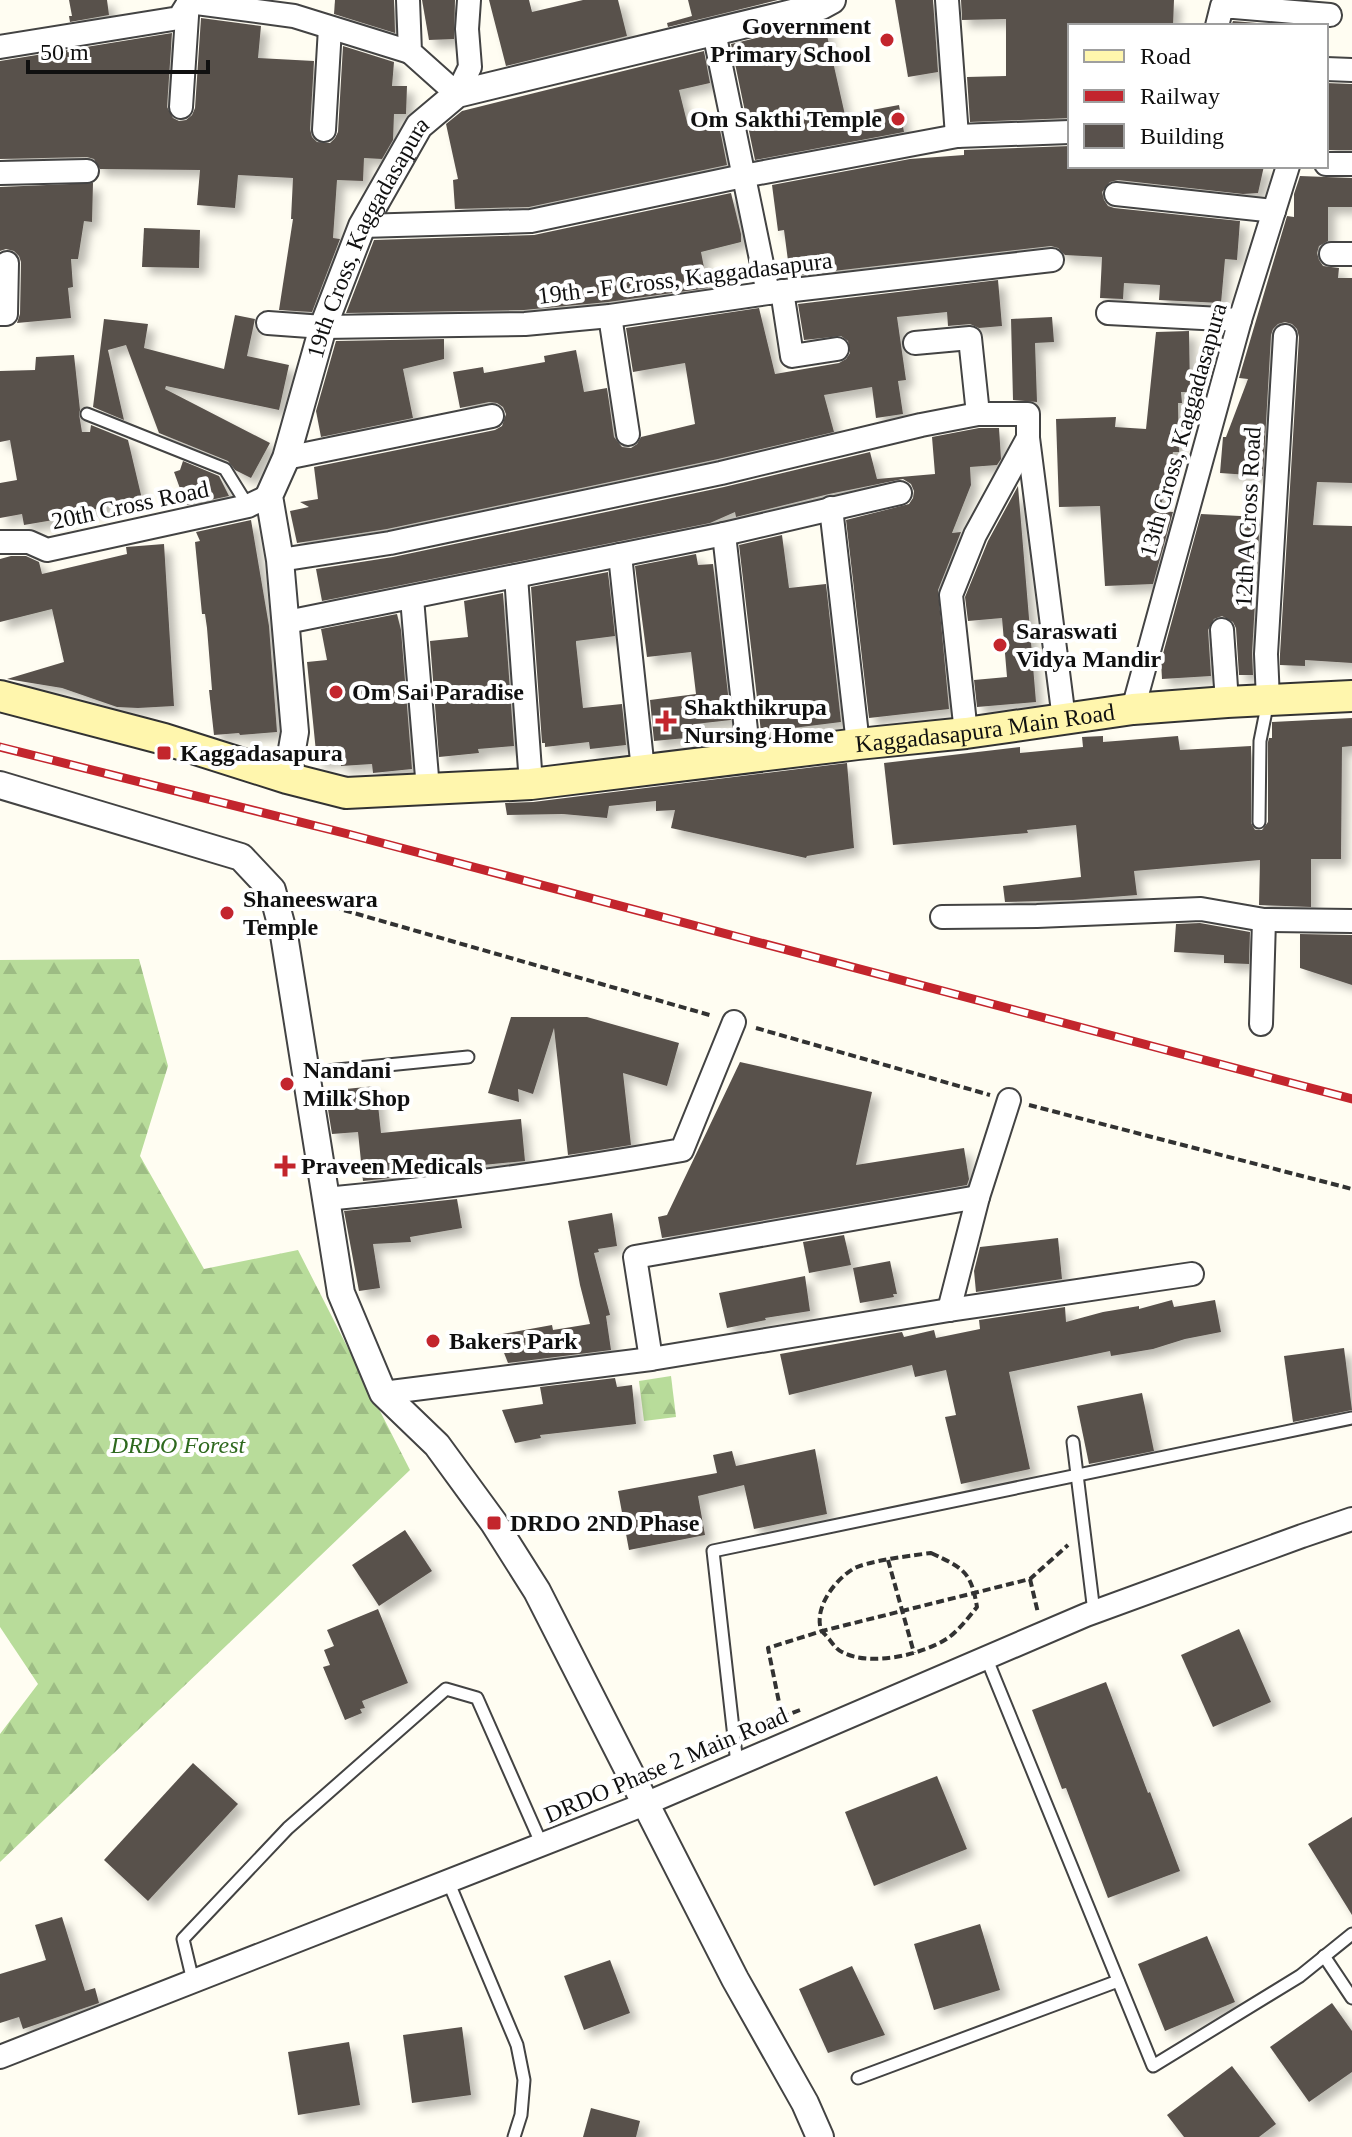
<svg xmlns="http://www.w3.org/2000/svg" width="1352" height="2137" font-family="'Times New Roman',serif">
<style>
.forest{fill:url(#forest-firs)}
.building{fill:#59514c;filter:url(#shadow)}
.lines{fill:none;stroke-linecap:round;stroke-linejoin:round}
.service-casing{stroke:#434343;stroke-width:15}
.minor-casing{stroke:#434343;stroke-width:26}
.tertiary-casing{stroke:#434343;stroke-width:30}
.secondary-casing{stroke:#323232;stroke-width:34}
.path{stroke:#323232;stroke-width:4;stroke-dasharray:8 4;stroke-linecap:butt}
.service{stroke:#fff;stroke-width:11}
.minor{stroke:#fff;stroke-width:22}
.tertiary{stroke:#fff;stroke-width:26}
.secondary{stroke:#fff6ad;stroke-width:30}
.rail-casing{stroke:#c3252d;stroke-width:9}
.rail{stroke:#fff;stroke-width:6;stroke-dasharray:18;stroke-linecap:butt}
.poi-dot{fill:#c3252d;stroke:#fff;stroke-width:3}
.labels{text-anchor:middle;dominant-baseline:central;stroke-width:8;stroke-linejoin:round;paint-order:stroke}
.poi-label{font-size:24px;font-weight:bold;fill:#101010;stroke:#fff;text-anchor:start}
.street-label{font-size:24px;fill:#101010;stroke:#fff}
.park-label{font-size:24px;font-style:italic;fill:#2e691e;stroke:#fff}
</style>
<defs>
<pattern id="forest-firs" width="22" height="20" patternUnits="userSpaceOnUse" patternTransform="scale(2)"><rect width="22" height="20" fill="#b8dc9a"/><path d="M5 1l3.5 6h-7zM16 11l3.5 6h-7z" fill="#9dbc84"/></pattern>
<filter id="shadow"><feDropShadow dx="7" dy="7" stdDeviation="4" flood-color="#0004"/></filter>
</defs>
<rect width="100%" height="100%" fill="#fffdf2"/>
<g class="forest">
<polygon points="139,959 168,1066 140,1156 204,1269 298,1250 410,1470 0,1862 0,1734 38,1684 0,1627 0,960"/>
<polygon points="671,1376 676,1417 644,1421 639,1381"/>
</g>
<g class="building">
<polygon points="69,0 107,0 109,15 70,22 69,16 72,16"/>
<polygon points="335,0 394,0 395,33 334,14"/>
<polygon points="422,0 455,0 454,39 429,40"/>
<polygon points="489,0 529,0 532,12 583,0 618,0 627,36 506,66"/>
<polygon points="688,0 778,0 668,27 667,23 692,16"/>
<polygon points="895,0 933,0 938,72 908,77"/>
<polygon points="961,0 1174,0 1173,26 1070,26 1070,118 970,122 967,77 1006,76 1006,19 962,20"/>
<polygon points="201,18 261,26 258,58 314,61 310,129 312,137 317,142 330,143 335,138 338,132 343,46 394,62 392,86 407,86 406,114 394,114 393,140 382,159 364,158 363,181 337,180 333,238 340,239 312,312 279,310 293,219 291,219 293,178 238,175 235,208 197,205 200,170 100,169 94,159 87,157 0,159 0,61 172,33 167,107 173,118 179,121 186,120 192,115 195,108"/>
<polygon points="1233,21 1293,26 1231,26"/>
<polygon points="824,22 845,115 899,105 904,132 755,160 731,44"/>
<polygon points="704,51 710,83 679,90 688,126 718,120 727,165 529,207 455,209 453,180 458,179 446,124 462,111"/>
<polygon points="1326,83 1352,84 1352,150 1326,150"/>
<polygon points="1070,146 1070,166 1264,166 1258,193 1243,194 1118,180 1110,182 1102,192 1104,200 1108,206 1114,208 1240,221 1237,260 1225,259 1221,303 1159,300 1160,285 1124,283 1123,299 1100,298 1102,257 1065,255 1058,248 1051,246 790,276 784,230 778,231 772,185 910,159 964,155 964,150"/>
<polygon points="1300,176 1352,178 1352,207 1328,207 1328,241 1319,246 1317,253 1319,260 1323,266 1339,268 1338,278 1352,278 1352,483 1317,482 1313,525 1352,526 1352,663 1305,660 1305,666 1280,665 1280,654 1299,337 1297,329 1292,324 1285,322 1278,324 1273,329 1271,335 1263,476 1220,473 1223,437 1226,437 1248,379 1239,378 1287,216 1294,217 1294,194"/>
<polygon points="93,183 92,222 84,221 78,259 71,259 73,287 68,288 71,318 17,323 20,314 21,262 19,256 14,251 6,249 0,251 0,187"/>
<polygon points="731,193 741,234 741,242 701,252 708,288 608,302 524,310 346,313 374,240 534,235"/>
<polygon points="144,228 200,230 199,268 142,267"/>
<polygon points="998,280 1002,326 979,328 970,324 948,326 947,312 897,317 906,380 898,381 903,414 876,418 872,387 824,395 834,432 718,459 387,529 297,543 290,511 309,507 300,502 318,499 314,467 495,430 502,426 506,414 503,407 497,403 489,402 460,408 453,372 483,367 484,373 545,362 544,356 576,350 584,392 607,388 614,437 622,447 631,448 637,444 641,437 695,424 685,363 633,372 626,328 759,308 775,374 839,363 846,359 850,353 848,341 841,336 804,340 798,304"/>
<polygon points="235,315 255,319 247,356 289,365 279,410 166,386 165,389 270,443 251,478 235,470 228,461 159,433 126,345 108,350 124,420 93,407 104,319 148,324 144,348 224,369"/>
<polygon points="1052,317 1054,342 1035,343 1037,402 1013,400 1011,319"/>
<polygon points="1189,331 1190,392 1181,392 1182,403 1178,403 1179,452 1173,452 1160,511 1173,512 1153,584 1105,586 1100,506 1059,507 1056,419 1116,417 1115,427 1146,429 1156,332"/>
<polygon points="444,339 444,359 403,369 413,418 321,437 316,411 336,341"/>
<polygon points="74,355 80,410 79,414 82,432 90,432 91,425 128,440 142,499 77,513 77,516 24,525 22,514 0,518 0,483 17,480 10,440 0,442 0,371 35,370 36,357"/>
<polygon points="979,428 999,428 1001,459 997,465 970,467 971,485 952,533 961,532 938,590 949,709 869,718 846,520 909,504 913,498 914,491 911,484 903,479 829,494 736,517 735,512 710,523 322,601 316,569 393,557 724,487 870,452 877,479 935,474 932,437"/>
<polygon points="183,461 219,476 229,496 186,505 174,472 180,470"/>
<polygon points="1018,486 1036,702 977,707 974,680 1007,677 1002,618 968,621 965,597 988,541"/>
<polygon points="1201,514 1260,517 1252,653 1253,675 1239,675 1236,628 1233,622 1222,616 1214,619 1208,630 1211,676 1162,679 1161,661"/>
<polygon points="251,520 269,626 277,732 240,735 239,733 214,735 209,690 212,690 207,628 205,614 202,614 195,542 200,541 196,532"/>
<polygon points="782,535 789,588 826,584 841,722 761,732 739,545"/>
<polygon points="164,544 174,706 138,708 117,707 62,688 7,679 64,662 52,609 0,622 0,559 11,556 26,556 39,562 42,574 127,554 126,547"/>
<polygon points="696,554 698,565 713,564 731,720 695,724 697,737 654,741 650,700 696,694 691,652 647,657 635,566"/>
<polygon points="608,572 615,636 576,641 576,643 583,708 622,704 626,745 590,749 589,742 545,747 545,743 542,743 531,587"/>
<polygon points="503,593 514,746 478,749 479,753 439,757 430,641 468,637 464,601"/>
<polygon points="397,614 401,630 412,769 373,773 372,764 341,766 340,759 317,762 307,662 327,660 321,629"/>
<polygon points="1352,718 1352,746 1342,747 1341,859 1311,859 1311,907 1259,905 1260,860 1134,871 1137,895 1073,900 1005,902 1003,886 1081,877 1076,825 1027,830 1028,833 893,845 884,763 1020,747 1020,753 1083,747 1082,737 1103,736 1103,742 1178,736 1180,750 1251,746 1251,823 1255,830 1262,830 1268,822 1268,742 1269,738 1272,738 1272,722"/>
<polygon points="847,763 854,848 807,856 806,858 671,828 675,810 656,811 656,801 609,806 607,818 563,814 507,815 505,803 533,802"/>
<polygon points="1200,923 1250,932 1249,964 1224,963 1224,955 1174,952 1176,924"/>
<polygon points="1300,934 1352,935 1352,985 1300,968"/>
<polygon points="511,1017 587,1017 679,1043 667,1086 623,1073 631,1145 568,1155 554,1028 533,1094 518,1089 519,1102 488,1093"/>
<polygon points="740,1062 872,1092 856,1165 964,1148 969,1179 967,1185 662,1238 658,1217 667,1215"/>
<polygon points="376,1086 381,1133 521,1119 525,1161 452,1168 452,1171 363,1181 358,1132 332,1134 325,1091"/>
<polygon points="457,1199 462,1228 410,1237 411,1242 373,1244 380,1288 359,1291 344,1211"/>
<polygon points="612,1213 617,1246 598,1249 599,1252 594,1253 610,1315 606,1316 611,1350 508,1363 497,1335 552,1325 553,1330 590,1324 580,1285 568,1221"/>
<polygon points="844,1235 851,1265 809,1273 803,1242"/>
<polygon points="1058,1238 1062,1279 976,1292 974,1271 980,1247"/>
<polygon points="890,1261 897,1294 893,1294 894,1297 860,1303 853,1268"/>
<polygon points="805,1276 810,1311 765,1318 766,1320 727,1328 719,1293"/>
<polygon points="1172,1300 1174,1307 1215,1300 1221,1332 1185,1339 1153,1349 1111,1356 1110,1351 1009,1372 1030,1469 961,1484 945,1417 956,1415 946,1370 915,1377 912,1365 789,1395 780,1354 902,1332 904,1337 934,1330 936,1338 980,1329 979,1320 1065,1307 1066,1322 1103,1312 1139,1306 1139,1309"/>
<polygon points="1344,1348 1352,1410 1293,1422 1284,1356"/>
<polygon points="615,1378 617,1387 632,1385 636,1424 540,1435 541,1438 515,1443 502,1410 543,1404 540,1387"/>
<polygon points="1142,1393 1154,1451 1089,1464 1077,1406"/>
<polygon points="815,1449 827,1514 754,1529 744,1485 698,1496 705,1535 629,1550 618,1491 717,1473 713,1455 732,1451 736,1466"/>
<polygon points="405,1530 432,1571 379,1606 352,1565"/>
<polygon points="378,1609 408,1683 362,1701 365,1708 360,1709 362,1713 345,1720 323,1667 330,1665 324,1650 334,1646 327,1630"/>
<polygon points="1239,1629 1271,1702 1213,1727 1181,1655"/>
<polygon points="1106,1682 1148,1793 1150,1792 1180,1871 1108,1898 1066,1788 1062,1789 1032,1710"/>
<polygon points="193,1763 238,1804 148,1901 104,1860"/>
<polygon points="937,1776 967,1849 874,1886 845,1812"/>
<polygon points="1352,1817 1352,1915 1308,1844"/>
<polygon points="62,1917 85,1991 95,1988 99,2003 23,2029 19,2017 0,2023 0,1974 46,1960 35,1925"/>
<polygon points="980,1924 1000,1990 934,2010 914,1944"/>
<polygon points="1207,1936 1235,2002 1165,2031 1138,1964"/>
<polygon points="610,1960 630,2013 584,2030 564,1976"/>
<polygon points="852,1966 885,2035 828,2053 799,1989"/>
<polygon points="1332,2003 1352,2031 1352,2072 1309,2102 1270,2047"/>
<polygon points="462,2027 471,2095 412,2103 403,2035"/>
<polygon points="349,2042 360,2105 298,2115 288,2052"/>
<polygon points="1232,2066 1276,2124 1259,2137 1184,2137 1167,2115"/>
<polygon points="591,2108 640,2121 636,2137 583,2137"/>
</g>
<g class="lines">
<g class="service-casing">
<g id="service">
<polyline points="87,414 225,469 248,506"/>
<polyline points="1259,822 1260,741 1268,701"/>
<polyline points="307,1073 468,1057"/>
<polyline points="1073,1442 1094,1612"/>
<polyline points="986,1657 1153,2066 1300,1976 1352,1934"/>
<polyline points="737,1764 713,1551 1352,1418"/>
<polyline points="448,1881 517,2045 524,2080 521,2115 514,2137"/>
<polyline points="1324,1956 1352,1998"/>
<polyline points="193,1981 183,1939 288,1828 446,1689 477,1698 542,1845"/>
<polyline points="858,2078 1118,1981"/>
</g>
</g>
<g class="minor-casing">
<g id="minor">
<polyline points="408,0 410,52 457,94 470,67 467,29 469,0"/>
<polyline points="947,0 957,136"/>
<polyline points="1217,26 1222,6 1330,15"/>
<polyline points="714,32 768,293"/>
<polyline points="0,47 179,18 189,2 294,16 410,52"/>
<polyline points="1326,69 1352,70"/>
<polyline points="181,107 188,1"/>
<polyline points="324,130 330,28"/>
<polyline points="1326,164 1352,164"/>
<polyline points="0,173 87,171"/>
<polyline points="1116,194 1274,211"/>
<polyline points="362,226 531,221 743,176 957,136 1070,132"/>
<polyline points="1331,254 1352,254"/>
<polyline points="782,291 792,356 837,349"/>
<polyline points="1108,313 1240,320"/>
<polyline points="0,314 6,314 7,263"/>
<polyline points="610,316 628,434"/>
<polyline points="268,323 323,327 525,324 610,316 768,293 1052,260"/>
<polyline points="915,343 970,338 978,414"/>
<polyline points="286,458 492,416"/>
<polyline points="831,508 858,744"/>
<polyline points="724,534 749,757"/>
<polyline points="0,542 29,542 47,550 248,506 269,496"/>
<polyline points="620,555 643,770"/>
<polyline points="280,560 390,543 721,473 921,425 978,414 1028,414 1028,438 1064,719"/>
<polyline points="516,576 531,784"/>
<polyline points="412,598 428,789"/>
<polyline points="287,622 724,534 900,493"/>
<polyline points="1222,630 1227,702"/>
<polyline points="1268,700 1266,654 1285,336"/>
<polyline points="1133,709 1240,320 1288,166"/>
<polyline points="966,733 951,595 975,535 1028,438"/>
<polyline points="942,917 1037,916 1201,909 1264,920 1352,921"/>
<polyline points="1261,1024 1264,920"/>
<path d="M326,1199C445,1188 564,1171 682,1150L734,1022"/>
<polyline points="949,1310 978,1197 1009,1100"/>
<polyline points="651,1359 635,1257 978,1197"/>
<polyline points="383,1393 651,1359 949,1310 1192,1274"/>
<polyline points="0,2057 645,1804 1086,1615 1302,1536 1352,1519"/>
</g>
</g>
<g class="tertiary-casing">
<g id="tertiary">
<path id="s1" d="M287,778L295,732L280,560L269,496L286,458L323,327L362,226L419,126L457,94L821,6L832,0"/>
<polyline points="0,785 241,857 272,890 284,935 341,1293 383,1393 437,1445 494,1523 537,1591 735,1979 805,2103 820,2137"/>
</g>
</g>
<g class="secondary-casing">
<g id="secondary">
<path id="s2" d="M0,696L164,739L287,778L346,793L531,784L858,744L966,733L1133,709L1227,702L1352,696"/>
</g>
</g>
<g class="path">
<polyline points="298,897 713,1016"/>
<polyline points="756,1028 990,1095"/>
<polyline points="1029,1105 1352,1189"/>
<path d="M931,1553C963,1568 971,1571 977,1607C968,1618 959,1630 948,1638C922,1655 870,1667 842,1652C837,1650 833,1644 829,1639C828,1638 822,1631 821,1630C814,1607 835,1580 853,1569C866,1561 915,1555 931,1553Z"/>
<polyline points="888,1560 914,1653"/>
<polyline points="1030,1579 1038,1613"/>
<polyline points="800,1710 782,1717 768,1648 822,1631 1030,1579 1068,1545"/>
</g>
<use href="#service" class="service"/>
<use href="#minor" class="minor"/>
<use href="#tertiary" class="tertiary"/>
<use href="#secondary" class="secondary"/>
<g class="rail-casing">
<polyline id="rail" points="0,747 348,834 1352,1099"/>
</g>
<use href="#rail" class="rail"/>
</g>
<g class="poi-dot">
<circle cx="887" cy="40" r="8"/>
<circle cx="898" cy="119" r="8"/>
<circle cx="1000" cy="645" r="8"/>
<circle cx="336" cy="692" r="8"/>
<path d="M662 709h8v8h8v8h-8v8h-8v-8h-8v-8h8z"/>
<rect x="156" y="745" width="16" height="16" rx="4"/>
<circle cx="227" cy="913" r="8"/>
<circle cx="287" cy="1084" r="8"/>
<path d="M281 1154h8v8h8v8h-8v8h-8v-8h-8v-8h8z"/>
<circle cx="433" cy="1341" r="8"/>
<rect x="486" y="1515" width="16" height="16" rx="4"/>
</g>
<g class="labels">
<g class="poi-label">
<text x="871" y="26" text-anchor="end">Government<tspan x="871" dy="28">Primary School</tspan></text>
<text x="882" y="119" text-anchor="end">Om Sakthi Temple</text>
<text x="1016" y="631">Saraswati<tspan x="1016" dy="28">Vidya Mandir</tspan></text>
<text x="352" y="692">Om Sai Paradise</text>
<text x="684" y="707">Shakthikrupa<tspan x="684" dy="28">Nursing Home</tspan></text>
<text x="180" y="753">Kaggadasapura</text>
<text x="243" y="899">Shaneeswara<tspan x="243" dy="28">Temple</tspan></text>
<text x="303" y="1070">Nandani<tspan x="303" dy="28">Milk Shop</tspan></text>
<text x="301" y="1166">Praveen Medicals</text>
<text x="449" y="1341">Bakers Park</text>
<text x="510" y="1523">DRDO 2ND Phase</text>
</g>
<g class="street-label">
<text stroke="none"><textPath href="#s1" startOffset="562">19th Cross, Kaggadasapura</textPath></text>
<text transform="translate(685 278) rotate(-7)">19th - F Cross, Kaggadasapura</text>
<text transform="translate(1183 430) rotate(-74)">13th Cross, Kaggadasapura</text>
<text transform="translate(130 505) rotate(-12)">20th Cross Road</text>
<text transform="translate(1248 517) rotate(-87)">12th A Cross Road</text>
<text stroke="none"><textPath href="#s2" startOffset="1002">Kaggadasapura Main Road</textPath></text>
<text transform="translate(666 1765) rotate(-23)">DRDO Phase 2 Main Road</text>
</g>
<g class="park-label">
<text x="178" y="1445">DRDO Forest</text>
</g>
</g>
<rect x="1068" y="24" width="260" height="144" fill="#ffffff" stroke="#9f9f9f" stroke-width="2"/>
<rect x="1084" y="50" width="40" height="12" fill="#fff6ad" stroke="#9f9f9f" stroke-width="2"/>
<text x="1140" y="64" font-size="24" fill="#101010">Road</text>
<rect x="1084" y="90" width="40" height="12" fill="#c3252d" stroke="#9f9f9f" stroke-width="2"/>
<text x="1140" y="104" font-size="24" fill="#101010">Railway</text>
<rect x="1084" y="124" width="40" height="24" fill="#59514c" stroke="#9f9f9f" stroke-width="2"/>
<text x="1140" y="144" font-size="24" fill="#101010">Building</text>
<path d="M28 60v12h180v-12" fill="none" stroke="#101010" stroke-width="4"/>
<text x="40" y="60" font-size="24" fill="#101010" stroke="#ffffff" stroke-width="6" paint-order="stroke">50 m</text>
</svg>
